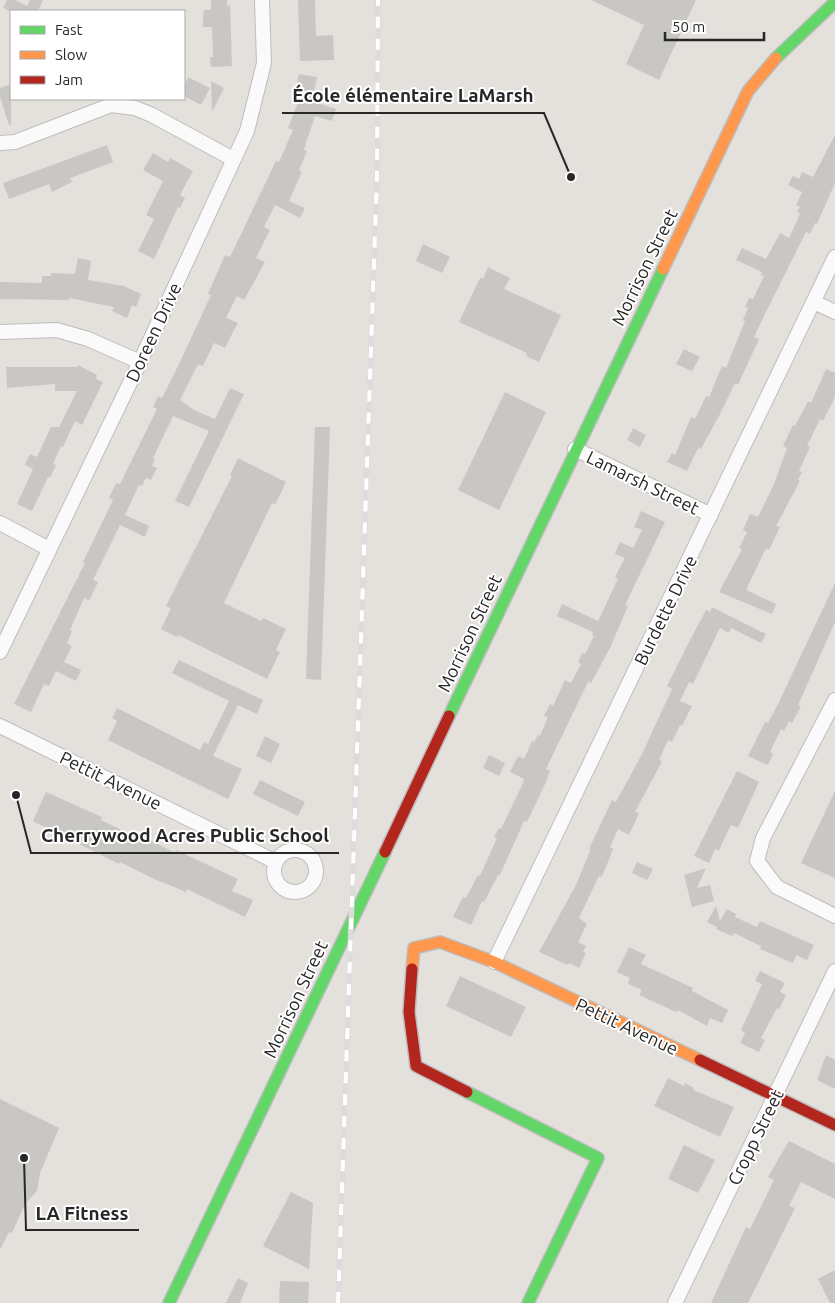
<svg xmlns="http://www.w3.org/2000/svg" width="835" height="1303" font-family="Ubuntu,sans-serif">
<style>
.building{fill:#c9c7c3}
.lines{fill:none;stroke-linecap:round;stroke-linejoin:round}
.street-casing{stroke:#bebdbd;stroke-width:16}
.fast-casing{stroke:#bebdbd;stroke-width:14}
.slow-casing{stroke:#bebdbd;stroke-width:14}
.jam-casing{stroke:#bebdbd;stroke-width:14}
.street{stroke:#fbfafa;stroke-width:14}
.fast{stroke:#63d668;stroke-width:11}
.slow{stroke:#ff974d;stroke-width:11}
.jam{stroke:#b3261e;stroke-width:11}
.rail-casing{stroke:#dcdcdd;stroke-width:5.5}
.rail{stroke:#fff;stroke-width:4;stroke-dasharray:11;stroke-linecap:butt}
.labels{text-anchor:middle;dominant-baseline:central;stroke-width:4;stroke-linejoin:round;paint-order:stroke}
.street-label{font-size:18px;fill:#272727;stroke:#fff}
.leader{fill:none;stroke:#272727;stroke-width:2}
.callout-dot{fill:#272727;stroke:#fff;stroke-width:2}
.callout-label{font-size:19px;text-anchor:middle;font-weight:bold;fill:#272727;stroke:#fff;stroke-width:4;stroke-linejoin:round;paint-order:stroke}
</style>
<rect width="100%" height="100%" fill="#e4e1dc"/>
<g class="building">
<polygon points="7,0 15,0 27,6 30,0 43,0 38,11 10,11 3,8"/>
<polygon points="211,0 227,0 227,6 230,5 232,66 211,67 210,57 213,57 212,27 203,27 203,16 204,10 211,10"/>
<polygon points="298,0 315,0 316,36 333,35 334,60 300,61"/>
<polygon points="591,0 696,0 659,80 626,64 644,25"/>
<polygon points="299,74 317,77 312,101 336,109 332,121 315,116 306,143 304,150 307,151 299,170 302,172 289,201 305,208 300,218 275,205 264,227 270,230 256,258 265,262 244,300 237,296 226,318 238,323 233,332 225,348 214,343 203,366 198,364 180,400 194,410 215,419 230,388 244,394 189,507 175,501 209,431 173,416 153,458 155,459 152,466 157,468 151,480 146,478 142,486 139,485 125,515 149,526 145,537 120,525 93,580 98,582 89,601 84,598 70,630 72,631 67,643 72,646 64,662 81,670 76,681 56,671 49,686 44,684 31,712 14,704 85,563 83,562 113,500 109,498 116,483 120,484 157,409 153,407 158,396 162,398 180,362 211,295 208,294 225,255 230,257 276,161 279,162 293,130 288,128 300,97 294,96"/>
<polygon points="188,77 210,88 201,105 184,96 184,86"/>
<polygon points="211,81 224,88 212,112"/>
<polygon points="11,84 11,125 9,125 0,97 0,88"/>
<polygon points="835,135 835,183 817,224 815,223 810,234 806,232 763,318 754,337 759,339 738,385 735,383 720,414 701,449 698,448 687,471 667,462 672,453 675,455 691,417 695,419 706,396 709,397 722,366 726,368 745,321 743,320 748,308 745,307 749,298 753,299 764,276 761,275 762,272 736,260 742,248 766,259 780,233 789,238 800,214 797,212 800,207 796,205 802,192 788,185 793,176 799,179 802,172 813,177"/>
<polygon points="107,145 113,162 70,178 72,182 52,192 49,184 9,199 3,183"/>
<polygon points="153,153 168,162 170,158 193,171 180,195 185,198 180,208 178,207 154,259 138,251 154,219 146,215 163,181 143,170"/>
<polygon points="423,244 450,257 442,273 416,261"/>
<polygon points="78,258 91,261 88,280 124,286 141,294 136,307 132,305 127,318 112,311 114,307 69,298 69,300 0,299 0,282 42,283 42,276 51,276 51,273 75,274"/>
<polygon points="488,267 510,278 504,289 561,315 539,362 526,356 527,353 459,322 480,278 483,279"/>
<polygon points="684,349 700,357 692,371 676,364"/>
<polygon points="78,365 97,375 96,379 103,382 82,425 75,421 63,447 61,446 53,464 56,465 50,478 48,477 32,511 17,504 33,469 25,465 30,454 37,457 51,427 59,427 77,391 55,391 55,384 7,388 6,367 77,367"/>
<polygon points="826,369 835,373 835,397 823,421 820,419 807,446 810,447 799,471 802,472 798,480 800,481 776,526 780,527 769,550 766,548 746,590 776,604 772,614 719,592 742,549 739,548 747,532 743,530 750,514 758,517 774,484 787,448 783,446 793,425 795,426 808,401 811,403"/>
<polygon points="505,392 546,412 499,510 458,490"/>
<polygon points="315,427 330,427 321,680 306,679"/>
<polygon points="633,428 646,435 640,447 627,440"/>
<polygon points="238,458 286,482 275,505 272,503 224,603 261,621 263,618 286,629 276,650 280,652 267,679 178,635 177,637 161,629 171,608 166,606 232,476 230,475"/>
<polygon points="641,511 665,522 625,605 628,606 610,648 591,683 588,682 546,769 550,771 546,782 527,822 524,821 500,875 498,875 484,902 482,901 471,925 453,917 463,897 466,898 478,875 480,876 497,838 494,837 499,828 501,829 523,783 524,779 510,772 518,756 524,759 532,741 534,742 538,735 540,736 548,717 544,716 550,704 553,706 565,680 571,683 581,664 578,662 582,653 585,654 594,636 592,635 593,632 557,616 562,604 598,621 618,579 615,577 625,558 615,554 620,542 633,548 642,530 634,527"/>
<polygon points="835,583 835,622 798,705 801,706 792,723 789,721 784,731 781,729 770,752 773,754 768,765 748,756 765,722 768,723 779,702"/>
<polygon points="712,607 766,634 761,643 731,628 729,633 720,628 693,684 689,682 680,701 692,706 682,726 680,725 672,742 668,740 659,760 662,761 657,771 635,812 639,813 629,835 618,829 610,847 613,849 602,877 599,876 579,918 587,924 578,942 586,946 583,952 586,953 579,968 569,963 568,965 539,952 575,887 591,849 589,849 612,800 616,802 643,752 672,689 667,686 688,644 706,610 710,612"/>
<polygon points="179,660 263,700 257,714 238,705 213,756 242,769 228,799 108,740 117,721 112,718 117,708 200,750 204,742 208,744 229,701 172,673"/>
<polygon points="265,736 280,744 271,763 256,756"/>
<polygon points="489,755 505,763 499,776 483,768"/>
<polygon points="737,771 759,782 738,828 731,825 719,850 715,849 709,863 694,856"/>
<polygon points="260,780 305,802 298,816 253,794"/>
<polygon points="835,791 835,878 801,863"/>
<polygon points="46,792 102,817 101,820 143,840 144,837 175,853 176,850 238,879 232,891 253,900 245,917 187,889 186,892 152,878 120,862 119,864 33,821"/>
<polygon points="637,862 653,869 647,880 632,873"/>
<polygon points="706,868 697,888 710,885 714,901 692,907 684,875"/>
<polygon points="716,906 720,921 727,909 736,914 735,917 757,927 760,921 814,945 807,960 796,955 793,963 760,949 761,946 734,933 732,936 716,929 717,927 707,922"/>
<polygon points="629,947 646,955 641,964 693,988 692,991 728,1010 722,1023 710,1018 707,1026 678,1010 676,1012 639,995 642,990 628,984 630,978 617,972"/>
<polygon points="760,971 785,983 780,992 786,995 779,1009 777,1008 761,1038 765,1040 759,1052 740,1043 745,1033 741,1030 762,984 755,981"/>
<polygon points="460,976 526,1007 511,1037 446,1006"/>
<polygon points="826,1055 835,1060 835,1089 817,1080"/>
<polygon points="668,1078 684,1086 685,1083 694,1088 693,1090 734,1107 720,1137 654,1106"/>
<polygon points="0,1099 59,1128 40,1173 37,1191 25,1204 12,1233 9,1232 0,1250"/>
<polygon points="789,1141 835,1164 835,1199 801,1182 789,1206 795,1208 748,1303 711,1303 746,1227 750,1229 774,1180 768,1177"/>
<polygon points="684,1145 715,1160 698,1193 668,1179"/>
<polygon points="291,1192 313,1203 309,1269 263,1246"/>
<polygon points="835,1270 835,1303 830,1303 818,1279"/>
<polygon points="238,1278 248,1283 240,1303 226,1303"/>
<polygon points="280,1281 309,1282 308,1303 279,1303"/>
</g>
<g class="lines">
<g class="street-casing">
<g id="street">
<polyline points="0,143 15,142 111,105 135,108 152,115 233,159"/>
<polyline points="814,302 835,312"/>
<polyline points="0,332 57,330 88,339 140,362"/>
<polyline points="575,449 711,515"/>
<polyline points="0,523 49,549"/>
<polyline points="0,652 140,362 247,131 264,63 262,0"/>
<polyline points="835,700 763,838 757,861 777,887 835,916"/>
<polyline points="0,726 276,862"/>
<circle cx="295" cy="871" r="21"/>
<polyline points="494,962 835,257"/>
<polyline points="675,1303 835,971"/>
</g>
</g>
<g class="fast-casing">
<g id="fast">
<polyline points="776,58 835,2"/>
<polyline points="449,716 663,269"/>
<polyline points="467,1092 598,1158 528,1303"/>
<polyline points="169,1303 385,852"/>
</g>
</g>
<g class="slow-casing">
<g id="slow">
<polyline points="663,269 748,91 776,58"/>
<polyline points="412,969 414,948 440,942 494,962 700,1060"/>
</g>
</g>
<g class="jam-casing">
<g id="jam">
<polyline points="385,852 449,716"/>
<polyline points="412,969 409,1012 416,1066 467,1092"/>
<polyline points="700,1060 835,1125"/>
</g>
</g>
<use href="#street" class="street"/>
<use href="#fast" class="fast"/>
<use href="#slow" class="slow"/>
<use href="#jam" class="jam"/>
<g class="rail-casing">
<polyline id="rail" points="338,1303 377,175 378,0"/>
</g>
<use href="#rail" class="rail"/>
</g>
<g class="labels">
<g class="street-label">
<text transform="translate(644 267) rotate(-64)">Morrison Street</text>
<text transform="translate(153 332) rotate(-65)">Doreen Drive</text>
<text transform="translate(643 482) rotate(26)">Lamarsh Street</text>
<text transform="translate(665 610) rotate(-64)">Burdette Drive</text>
<text transform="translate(469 633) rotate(-65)">Morrison Street</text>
<text transform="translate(111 780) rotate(26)">Pettit Avenue</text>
<text transform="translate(295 999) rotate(-65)">Morrison Street</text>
<text transform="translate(627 1026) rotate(25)">Pettit Avenue</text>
<text transform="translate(755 1137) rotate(-64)">Cropp Street</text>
</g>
</g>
<path class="leader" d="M571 177L544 113H282M16 795L31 853H339M24 1158L26 1230H139"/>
<g class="callout-dot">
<circle cx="571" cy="177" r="5"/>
<circle cx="16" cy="795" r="5"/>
<circle cx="24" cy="1158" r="5"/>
</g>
<g class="callout-label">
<text x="413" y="102">École élémentaire LaMarsh</text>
<text x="185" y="842">Cherrywood Acres Public School</text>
<text x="82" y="1220">LA Fitness</text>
</g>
<rect x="10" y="10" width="175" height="90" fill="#ffffff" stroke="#a9a9a9"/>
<rect x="20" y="26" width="25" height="8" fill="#63d668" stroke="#a9a9a9"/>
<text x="55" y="35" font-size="15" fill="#272727">Fast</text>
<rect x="20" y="51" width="25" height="8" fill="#ff974d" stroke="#a9a9a9"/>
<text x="55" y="60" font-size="15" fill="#272727">Slow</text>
<rect x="20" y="76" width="25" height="8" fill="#b3261e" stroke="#a9a9a9"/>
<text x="55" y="85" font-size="15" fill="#272727">Jam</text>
<path d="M665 32v8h99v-8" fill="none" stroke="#272727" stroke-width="2.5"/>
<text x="672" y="32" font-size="15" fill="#272727" stroke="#ffffff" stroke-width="4" paint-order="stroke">50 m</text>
</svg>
